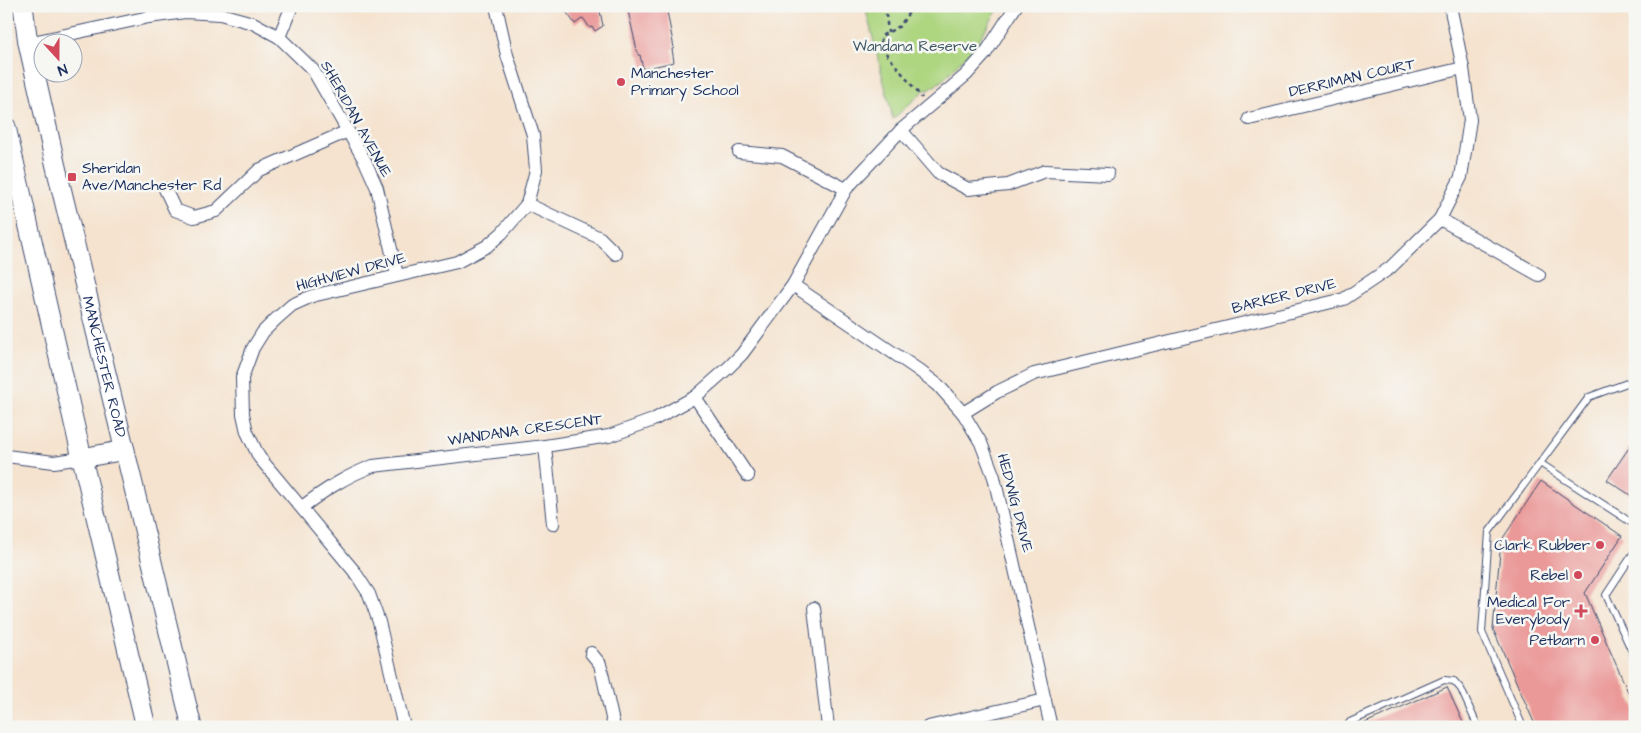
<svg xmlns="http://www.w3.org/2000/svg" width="1641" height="733" font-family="'Architects Daughter',sans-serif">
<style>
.green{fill:#aed681;stroke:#648270}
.building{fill:#ea9998}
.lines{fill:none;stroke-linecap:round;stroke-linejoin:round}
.lane-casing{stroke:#3c4a6f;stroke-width:8}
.street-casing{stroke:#3c4a6f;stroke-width:14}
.secondary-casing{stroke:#3c4a6f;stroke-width:21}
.path{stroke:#3c4a6f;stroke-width:2.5;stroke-dasharray:4 4;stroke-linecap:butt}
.lane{stroke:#fff;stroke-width:6}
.street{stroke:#fff;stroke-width:12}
.secondary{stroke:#fff;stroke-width:19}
.poi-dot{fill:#d1495b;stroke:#f6f6f2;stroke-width:2}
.labels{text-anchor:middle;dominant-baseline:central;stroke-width:5;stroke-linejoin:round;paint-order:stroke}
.park-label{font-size:15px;fill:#405967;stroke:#f6f6f2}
.poi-label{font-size:15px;fill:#1b2f5e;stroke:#f6f6f2;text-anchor:end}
.street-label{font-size:15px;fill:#1b2f5e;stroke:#f6f6f2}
</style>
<rect width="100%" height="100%" fill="#f6f6f2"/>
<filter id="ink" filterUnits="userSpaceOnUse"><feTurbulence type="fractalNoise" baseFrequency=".02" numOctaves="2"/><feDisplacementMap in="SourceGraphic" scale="10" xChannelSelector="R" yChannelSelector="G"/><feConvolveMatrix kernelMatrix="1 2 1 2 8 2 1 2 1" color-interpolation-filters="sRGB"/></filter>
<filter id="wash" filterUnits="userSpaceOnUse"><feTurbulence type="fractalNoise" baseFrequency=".0096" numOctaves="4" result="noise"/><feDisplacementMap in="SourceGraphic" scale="20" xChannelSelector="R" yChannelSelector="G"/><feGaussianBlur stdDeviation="1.12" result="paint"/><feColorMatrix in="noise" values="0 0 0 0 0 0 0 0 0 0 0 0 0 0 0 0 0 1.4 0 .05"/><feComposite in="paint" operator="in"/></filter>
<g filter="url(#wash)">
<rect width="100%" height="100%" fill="#f5e3cf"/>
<polygon class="green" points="865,6 1000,6 979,40 968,53 944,79 929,90 925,90 893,119"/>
<g id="blocks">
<g class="building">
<polygon points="562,6 599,6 603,26 595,31 592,27 590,28 583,18 575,24"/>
<polygon points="627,6 666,6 674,48 672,49 674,62 643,69 640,55 638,55"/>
<polygon points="1635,439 1635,498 1607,480"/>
<polygon points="1541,481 1622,536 1585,593 1635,708 1635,727 1536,727 1493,629 1501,541"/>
<polygon points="1447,687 1465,727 1356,727"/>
</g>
</g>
</g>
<g filter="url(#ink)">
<use href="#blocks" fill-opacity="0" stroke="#3c4a6f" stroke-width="1"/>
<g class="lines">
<g class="lane-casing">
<g id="lane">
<polyline points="1540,463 1635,525"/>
<polyline points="1635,551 1606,595 1635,658"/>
<polyline points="1346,727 1350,722 1444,680 1454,681 1461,689 1478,727"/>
<polyline points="1523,727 1482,632 1489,532 1589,397 1635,380"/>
</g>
</g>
<g class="street-casing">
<g id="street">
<polyline points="279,37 292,6"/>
<polyline points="28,43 149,17 185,12 220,14 253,23 279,37 313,70 365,161 377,188 397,275"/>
<polyline points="1249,119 1463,68"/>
<polyline points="901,130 938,173 968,189 1008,185 1045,171 1108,174"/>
<polyline points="739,152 782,156 846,189"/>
<polyline points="165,189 175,210 194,217 216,211 259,170 348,131"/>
<polyline points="527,204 600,238 616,254"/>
<polyline points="1440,219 1539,275"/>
<polyline points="793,285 917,369 938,385 963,413 981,443 994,477 1051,727"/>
<polyline points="695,397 748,476"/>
<polyline points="963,413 997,392 1034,374 1344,299 1390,268 1440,219 1461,177 1470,120 1463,68 1450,6"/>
<polyline points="545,446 553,524"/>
<polyline points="6,456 54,462 82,458"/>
<path d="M302,507C325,490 346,476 373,466L545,446L609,436L653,420L695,397L728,368L742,354L793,285L846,189L901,130L966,75L985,54L1016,6"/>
<polyline points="814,608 828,727"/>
<polyline points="591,653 600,664 614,727"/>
<polyline points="404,727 379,622 369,594 354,571 259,457 247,432 243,414 242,378 253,348 263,332 276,319 292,305 312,296 457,262 487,246 502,233 527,204 536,170 533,135 507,55 496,6"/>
<polyline points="928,727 1045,700"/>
</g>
</g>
<g class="secondary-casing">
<g id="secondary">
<path id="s1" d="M23,6L28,43L56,167L192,727"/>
<polyline points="6,127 82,458 146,727"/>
<polyline points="82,458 125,450"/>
</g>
</g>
<g class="path">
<polyline points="885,6 888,32"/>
<polyline points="913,6 900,26 881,36 881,47 922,98"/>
</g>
<use href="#lane" class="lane"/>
<use href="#street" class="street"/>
<use href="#secondary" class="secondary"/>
</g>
</g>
<g class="poi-dot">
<circle cx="621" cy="82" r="5"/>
<rect x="67" y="172" width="10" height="10" rx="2.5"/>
<circle cx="1600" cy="545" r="5"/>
<circle cx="1578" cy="575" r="5"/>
<path d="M1578.5 603.5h5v5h5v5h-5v5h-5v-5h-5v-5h5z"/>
<circle cx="1595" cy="640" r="5"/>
</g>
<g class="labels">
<g class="park-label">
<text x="915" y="46">Wandana Reserve</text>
</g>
<g class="poi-label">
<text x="631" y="73" text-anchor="start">Manchester<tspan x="631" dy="17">Primary School</tspan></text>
<text x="82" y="168" text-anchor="start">Sheridan<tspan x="82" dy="17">Ave/Manchester Rd</tspan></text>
<text x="1590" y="545">Clark Rubber</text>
<text x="1568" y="575">Rebel</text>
<text x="1570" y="602">Medical For<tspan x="1570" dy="17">Everybody</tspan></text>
<text x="1585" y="640">Petbarn</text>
</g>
<g class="street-label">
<text transform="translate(1352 78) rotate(-13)">DERRIMAN COURT</text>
<text transform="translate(356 119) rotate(61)">SHERIDAN AVENUE</text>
<text transform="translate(351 272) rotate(-15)">HIGHVIEW DRIVE</text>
<text transform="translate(1284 296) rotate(-14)">BARKER DRIVE</text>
<text stroke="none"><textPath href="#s1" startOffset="370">MANCHESTER ROAD</textPath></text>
<text transform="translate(525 430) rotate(-8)">WANDANA CRESCENT</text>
<text transform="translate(1015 503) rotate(75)">HEDWIG DRIVE</text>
</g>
</g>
<rect width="1641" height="733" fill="none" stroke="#f6f6f2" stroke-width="25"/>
<g transform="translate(58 58) rotate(159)"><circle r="24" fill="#f6f6f2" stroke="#9ea6b7"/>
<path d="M0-4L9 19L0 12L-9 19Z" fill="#d1495b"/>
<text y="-8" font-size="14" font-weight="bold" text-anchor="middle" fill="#1b2f5e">N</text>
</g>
</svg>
